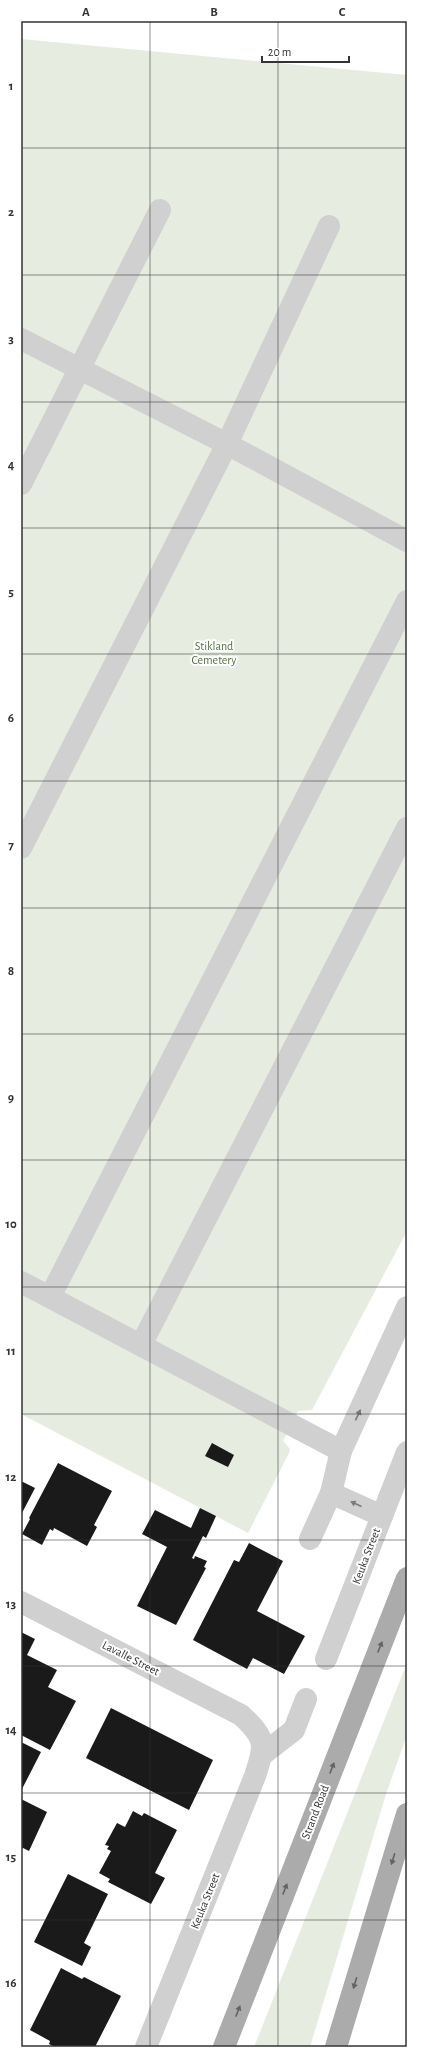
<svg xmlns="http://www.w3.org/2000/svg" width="428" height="2068" font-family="'Alegreya Sans',sans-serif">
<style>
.green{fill:#e6ecdf}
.building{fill:#1a1a1a}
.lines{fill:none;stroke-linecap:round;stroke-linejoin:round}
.minor{stroke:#d0d0d0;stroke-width:22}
.major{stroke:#ababab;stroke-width:22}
.oneway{fill:#7a7a7a}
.oneway2{fill:#636363}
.grid{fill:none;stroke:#333;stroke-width:1;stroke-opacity:0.55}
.labels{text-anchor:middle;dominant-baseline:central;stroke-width:4;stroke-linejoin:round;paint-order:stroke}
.park-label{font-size:12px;fill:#56703f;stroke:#fff}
.street-label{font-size:12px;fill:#333;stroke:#fff}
.neatline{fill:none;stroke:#333;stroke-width:1.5}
.grid-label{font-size:13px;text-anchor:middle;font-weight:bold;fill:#333}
</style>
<rect width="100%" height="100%" fill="#fff"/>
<g class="green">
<polygon points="21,39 407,75 407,1231 312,1410 298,1411 283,1441 290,1449 289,1453 248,1533 21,1414"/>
<polygon points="407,1663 407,1735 386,1794 310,2047 254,2047"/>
</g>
<g class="building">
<polygon points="212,1443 234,1455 228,1467 205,1456"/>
<polygon points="58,1463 112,1491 94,1525 97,1527 87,1546 54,1528 53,1531 50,1529 42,1545 22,1534 30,1519 29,1518"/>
<polygon points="21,1481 35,1488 21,1515"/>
<polygon points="200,1508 216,1516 206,1538 203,1536 192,1558 194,1559 195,1556 207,1561 204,1567 206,1568 176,1625 137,1606 167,1547 142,1534 155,1510 191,1528"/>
<polygon points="249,1543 283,1561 257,1611 305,1636 284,1674 253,1658 247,1669 193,1640 234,1560 239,1562"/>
<polygon points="21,1632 35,1639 27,1655 57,1670 48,1687 76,1701 50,1750 21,1735"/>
<polygon points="111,1708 213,1760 189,1810 86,1758"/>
<polygon points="21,1742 41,1752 21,1791"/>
<polygon points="21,1799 47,1812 29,1851 21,1847"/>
<polygon points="133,1811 142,1816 144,1813 177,1830 155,1873 165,1878 151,1904 108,1882 110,1879 99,1873 111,1851 107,1849 109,1846 105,1845 117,1823 125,1827"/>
<polygon points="68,1874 108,1894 84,1943 91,1947 82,1966 34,1942"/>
<polygon points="61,1968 82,1979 84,1977 121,1996 95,2047 55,2047 49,2044 50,2041 30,2030"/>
</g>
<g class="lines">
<g class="minor">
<polyline points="21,339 227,444 407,541"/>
<polyline points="21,484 160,210"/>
<polyline points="21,848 227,444 329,226"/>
<polyline points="21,1282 341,1451"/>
<polyline points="50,1297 407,601"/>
<polyline points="141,1345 407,828"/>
<polyline points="331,1493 382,1516"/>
<polyline points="310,1539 331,1493 341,1451 407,1307"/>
<path d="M21,1602L241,1715C267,1739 265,1745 255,1776L146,2047"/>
<polyline points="326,1659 407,1452"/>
<polyline points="263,1754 294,1730 306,1699"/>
</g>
<g class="major">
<polyline points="224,2047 407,1578"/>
<polyline points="336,2047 407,1814"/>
</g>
</g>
<defs><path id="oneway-solid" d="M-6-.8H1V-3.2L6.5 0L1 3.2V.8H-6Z"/></defs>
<g class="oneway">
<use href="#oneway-solid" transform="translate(358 1415) rotate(-65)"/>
<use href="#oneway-solid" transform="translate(356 1504) rotate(-155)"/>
</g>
<g class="oneway2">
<use href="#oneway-solid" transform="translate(380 1647) rotate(-68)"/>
<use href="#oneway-solid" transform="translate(332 1768) rotate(-69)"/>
<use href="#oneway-solid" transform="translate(393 1859) rotate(107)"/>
<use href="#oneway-solid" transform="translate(285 1889) rotate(-69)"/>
<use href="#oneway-solid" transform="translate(355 1983) rotate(107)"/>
<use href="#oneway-solid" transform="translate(238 2011) rotate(-69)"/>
</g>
<path class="grid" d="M150,21V2047M278,21V2047M21,148H407M21,275H407M21,402H407M21,528H407M21,654H407M21,781H407M21,908H407M21,1034H407M21,1160H407M21,1287H407M21,1414H407M21,1540H407M21,1666H407M21,1793H407M21,1920H407"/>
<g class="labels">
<g class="park-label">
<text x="214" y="646">Stikland<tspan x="214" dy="14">Cemetery</tspan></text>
</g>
<g class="street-label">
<text transform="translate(366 1556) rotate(-69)">Keuka Street</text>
<text transform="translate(131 1658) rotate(27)">Lavalle Street</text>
<text transform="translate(315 1812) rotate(-69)">Strand Road</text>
<text transform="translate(205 1901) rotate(-68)">Keuka Street</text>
</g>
</g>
<rect width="428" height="2068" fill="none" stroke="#ffffff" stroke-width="44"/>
<path d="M262 56v6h87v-6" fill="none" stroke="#333333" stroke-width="2"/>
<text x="268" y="56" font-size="12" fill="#333333" stroke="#ffffff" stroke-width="3" paint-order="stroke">20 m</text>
<rect x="22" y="22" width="384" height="2024" class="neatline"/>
<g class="grid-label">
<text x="86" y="16">A</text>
<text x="214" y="16">B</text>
<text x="342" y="16">C</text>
<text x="11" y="90">1</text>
<text x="11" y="216">2</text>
<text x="11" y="343">3</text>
<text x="11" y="469">4</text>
<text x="11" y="596">5</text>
<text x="11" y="722">6</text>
<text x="11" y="849">7</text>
<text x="11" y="975">8</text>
<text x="11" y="1102">9</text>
<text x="11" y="1228">10</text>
<text x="11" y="1355">11</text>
<text x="11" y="1481">12</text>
<text x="11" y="1608">13</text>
<text x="11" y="1734">14</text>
<text x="11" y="1861">15</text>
<text x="11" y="1987">16</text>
</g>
</svg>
